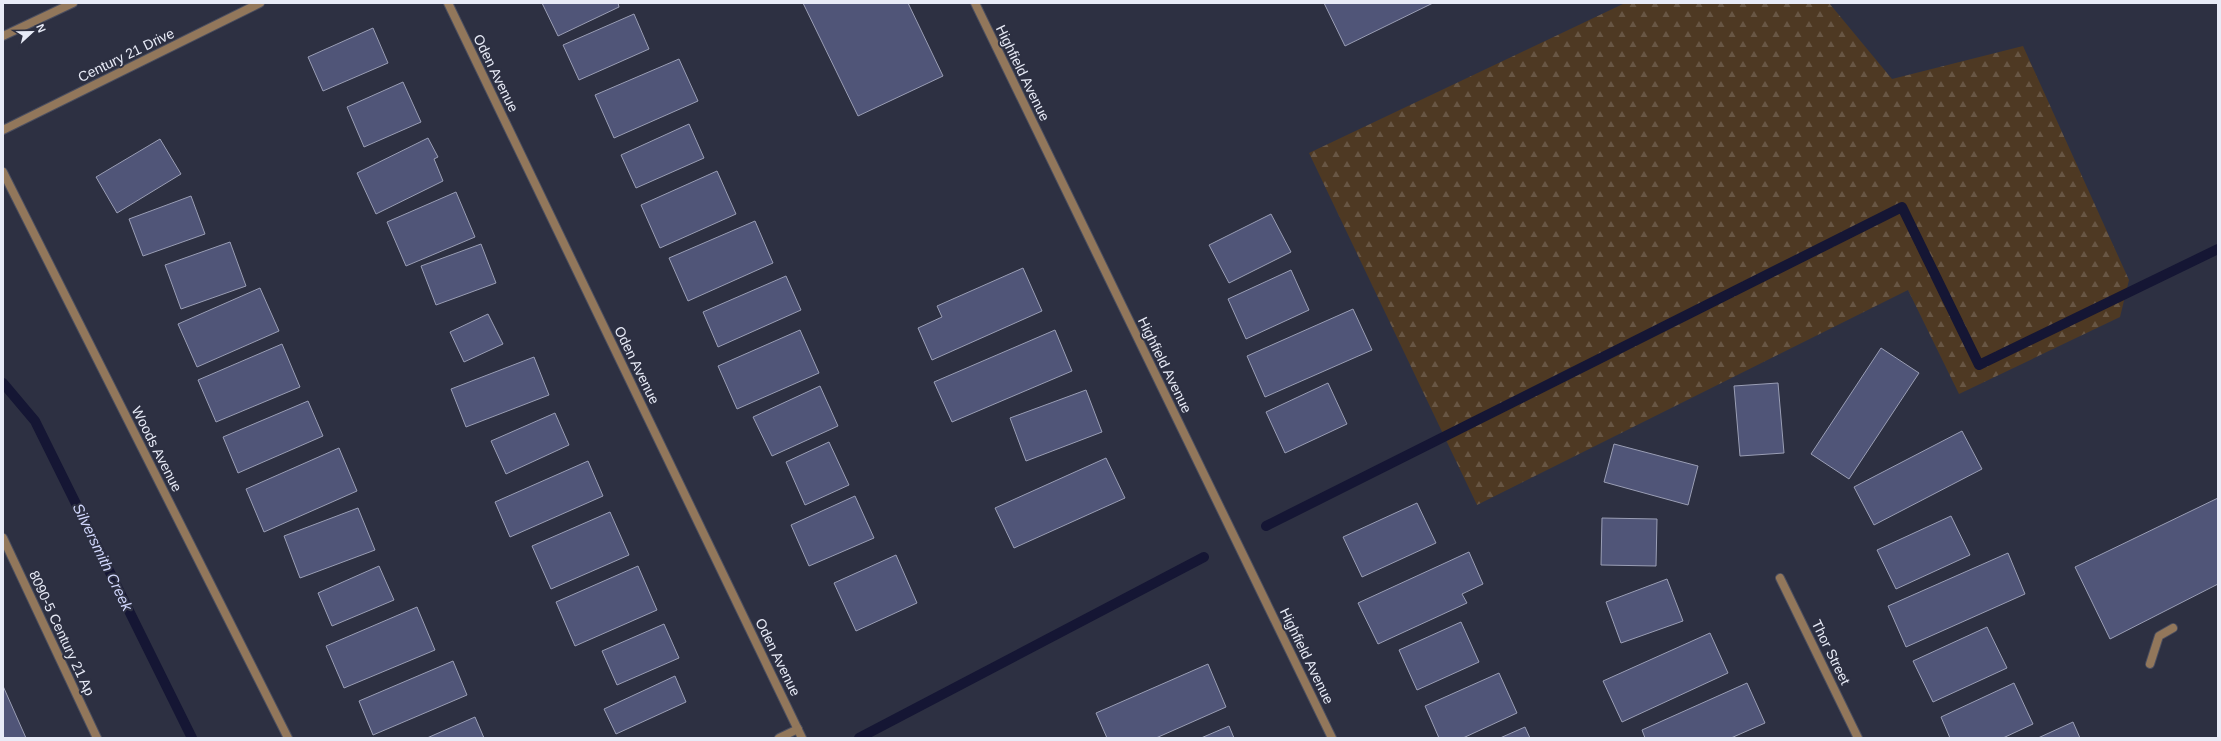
<svg xmlns="http://www.w3.org/2000/svg" width="2221" height="741" font-family="Arial,sans-serif">
<style>
.forest{fill:url(#forest-firs)}
.lines{fill:none;stroke-linecap:round;stroke-linejoin:round}
.stream{stroke:#151634;stroke-width:10}
.building{fill:#505578;stroke:#9a9eb5}
.lane-casing{stroke:#4b4e5f;stroke-width:10}
.street-casing{stroke:#4b4e5f;stroke-width:10}
.lane{stroke:#92775b;stroke-width:8}
.street{stroke:#92775b;stroke-width:8}
.labels{text-anchor:middle;dominant-baseline:central;stroke-width:4;stroke-linejoin:round;paint-order:stroke}
.street-label{font-size:14px;fill:#e8ebf7;stroke:#2d3042}
.water-label{font-size:15px;font-style:italic;fill:#d2d8fe;stroke:#2d3042}
</style>
<defs>
<pattern id="forest-firs" width="22" height="20" patternUnits="userSpaceOnUse"><rect width="22" height="20" fill="#4e3923"/><path d="M5 1l3.5 6h-7zM16 11l3.5 6h-7z" fill="#685644"/></pattern>
</defs>
<rect width="100%" height="100%" fill="#2d3042"/>
<polygon class="forest" points="1625,3 1829,3 1892,79 2023,46 2129,280 2120,317 1959,394 1908,290 1477,505 1309,153"/>
<g class="lines">
<g class="stream">
<polyline points="3,383 35,421 192,738"/>
<polyline points="1266,526 1902,207 1979,365 2218,249"/>
<polyline points="859,738 1204,557"/>
</g>
</g>
<g class="building">
<polygon points="542,3 618,3 619,7 558,36"/>
<polygon points="803,3 908,3 943,76 858,116"/>
<polygon points="1324,3 1433,3 1345,46"/>
<polygon points="634,14 649,49 579,80 563,45"/>
<polygon points="373,28 388,63 323,91 308,57"/>
<polygon points="679,59 698,101 614,138 595,95"/>
<polygon points="403,82 421,122 364,147 347,107"/>
<polygon points="689,124 704,158 636,188 621,155"/>
<polygon points="428,138 438,157 434,159 443,181 376,214 357,173"/>
<polygon points="160,139 181,174 117,213 96,177"/>
<polygon points="717,171 736,214 660,248 641,205"/>
<polygon points="456,192 475,237 406,266 387,222"/>
<polygon points="191,196 205,234 143,256 129,219"/>
<polygon points="1271,214 1291,252 1229,283 1209,245"/>
<polygon points="755,221 773,263 688,301 669,258"/>
<polygon points="230,242 246,286 181,309 165,265"/>
<polygon points="481,244 496,283 436,305 421,266"/>
<polygon points="1023,268 1042,311 932,360 918,328 942,317 937,306"/>
<polygon points="1291,270 1309,310 1246,339 1228,299"/>
<polygon points="786,276 801,310 718,347 703,312"/>
<polygon points="260,288 279,331 197,367 178,324"/>
<polygon points="1353,309 1372,350 1265,397 1247,356"/>
<polygon points="488,314 503,344 464,362 450,332"/>
<polygon points="800,330 819,373 737,409 718,366"/>
<polygon points="1055,330 1072,371 952,422 934,382"/>
<polygon points="282,344 300,387 216,422 198,380"/>
<polygon points="1881,348 1919,373 1849,479 1811,454"/>
<polygon points="534,357 549,395 466,427 451,389"/>
<polygon points="1328,383 1347,424 1285,453 1266,412"/>
<polygon points="1778,383 1784,453 1740,456 1734,386"/>
<polygon points="820,386 838,426 772,456 753,417"/>
<polygon points="1086,390 1102,432 1026,461 1010,418"/>
<polygon points="308,401 323,436 238,473 223,437"/>
<polygon points="555,413 569,445 506,474 491,441"/>
<polygon points="1962,431 1982,469 1874,525 1854,487"/>
<polygon points="829,442 849,485 805,505 786,462"/>
<polygon points="1614,444 1698,466 1688,505 1604,482"/>
<polygon points="339,448 357,491 264,532 246,489"/>
<polygon points="1106,458 1125,498 1014,548 995,508"/>
<polygon points="588,461 603,496 510,537 495,502"/>
<polygon points="855,496 874,538 809,566 791,525"/>
<polygon points="2218,498 2218,584 2110,639 2075,567"/>
<polygon points="1417,503 1436,543 1362,577 1343,537"/>
<polygon points="358,508 375,550 300,578 284,536"/>
<polygon points="610,512 629,555 551,589 532,546"/>
<polygon points="1951,516 1970,555 1896,589 1877,550"/>
<polygon points="1602,518 1657,519 1656,566 1601,565"/>
<polygon points="1469,552 1483,584 1462,594 1467,603 1378,644 1358,603"/>
<polygon points="2008,553 2025,594 1906,647 1888,606"/>
<polygon points="896,555 917,603 856,631 834,583"/>
<polygon points="379,566 394,600 332,626 318,593"/>
<polygon points="638,566 657,610 575,646 556,602"/>
<polygon points="1667,579 1683,621 1621,643 1606,602"/>
<polygon points="417,607 435,650 344,688 326,646"/>
<polygon points="1461,622 1479,662 1417,690 1399,650"/>
<polygon points="664,624 679,658 617,685 602,651"/>
<polygon points="1987,627 2007,668 1933,702 1913,661"/>
<polygon points="1710,633 1728,673 1622,722 1603,681"/>
<polygon points="453,661 467,695 373,735 359,701"/>
<polygon points="1208,664 1226,707 1156,738 1107,738 1096,713"/>
<polygon points="1499,673 1517,713 1463,738 1439,738 1425,706"/>
<polygon points="675,676 686,702 616,734 604,709"/>
<polygon points="1747,683 1765,723 1731,738 1645,738 1642,730"/>
<polygon points="2014,683 2033,724 2003,738 1950,738 1941,717"/>
<polygon points="3,686 26,738 3,738"/>
<polygon points="475,717 484,738 427,738"/>
<polygon points="2073,722 2080,738 2038,738"/>
<polygon points="1229,726 1234,738 1201,738"/>
<polygon points="1525,727 1530,738 1500,738"/>
</g>
<g class="lines">
<g class="lane-casing">
<polyline id="lane" points="2150,664 2159,636 2173,628"/>
</g>
<g class="street-casing">
<g id="street">
<polyline points="448,3 802,738"/>
<polyline points="975,3 1332,738"/>
<polyline points="3,36 73,3"/>
<polyline points="3,130 260,3"/>
<polyline points="3,172 288,738"/>
<polyline points="3,538 97,738"/>
<polyline points="1780,578 1858,738"/>
<polyline points="779,738 798,729"/>
</g>
</g>
<use href="#lane" class="lane"/>
<use href="#street" class="street"/>
</g>
<g class="labels">
<g class="street-label">
<text transform="translate(126 55) rotate(-26)">Century 21 Drive</text>
<text transform="translate(496 73) rotate(64)">Oden Avenue</text>
<text transform="translate(1023 73) rotate(64)">Highfield Avenue</text>
<text transform="translate(637 365) rotate(64)">Oden Avenue</text>
<text transform="translate(1165 365) rotate(64)">Highfield Avenue</text>
<text transform="translate(157 449) rotate(63)">Woods Avenue</text>
<text transform="translate(62 633) rotate(65)">8090-5 Century 21 Ap</text>
<text transform="translate(1831 652) rotate(64)">Thor Street</text>
<text transform="translate(1307 656) rotate(64)">Highfield Avenue</text>
<text transform="translate(778 657) rotate(64)">Oden Avenue</text>
</g>
<g class="water-label">
<text transform="translate(103 557) rotate(64)">Silversmith Creek</text>
</g>
</g>
<rect width="2221" height="741" fill="none" stroke="#e8ebf7" stroke-width="8"/>
<g transform="translate(32 32) rotate(68)" stroke="#2d3042" stroke-width="3" paint-order="stroke">
<path d="M0-3L7 15L0 10L-7 15Z" fill="#e8ebf7"/>
<text y="-6" font-size="11" font-weight="bold" text-anchor="middle" fill="#e8ebf7">N</text>
</g>
</svg>
